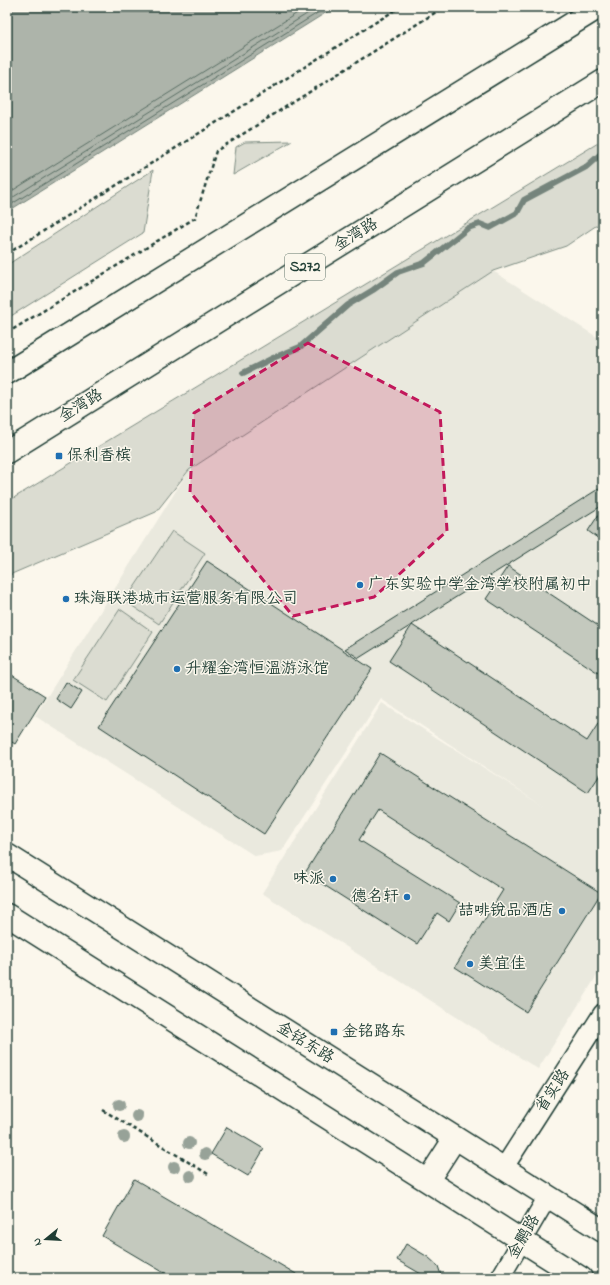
<svg xmlns="http://www.w3.org/2000/svg" width="610" height="1285" font-family="'Indie Flower','LXGW WenKai TC',sans-serif">
<style>
.built{fill:#eae9de}
.green{fill:#dbdcd1;stroke:#7d8c82}
.water{fill:#adb4aa;stroke:#74847b}
.lines{fill:none;stroke-linecap:round;stroke-linejoin:round}
.shore{stroke:#586d63;stroke-width:1}
.stream{stroke:#74847b;stroke-width:6}
.building{fill:#c4c9be;stroke:#1f3d34}
.street-casing{stroke:#1f3d34;stroke-width:21}
.primary-casing{stroke:#1f3d34;stroke-width:25}
.path{stroke:#1f3d34;stroke-width:2.5;stroke-dasharray:4 3;stroke-linecap:butt}
.street{stroke:#fbf7ec;stroke-width:18}
.primary{stroke:#fbf7ec;stroke-width:22}
.tree{fill:#97a298}
.marked{fill:#c2185b;fill-opacity:0.2;stroke:#c2185b;stroke-width:3;stroke-dasharray:8 5;stroke-linejoin:round}
.poi-dot{fill:#1f6fb2;stroke:#fbf7ec;stroke-width:1.5}
.labels{text-anchor:middle;dominant-baseline:central;stroke-width:3;stroke-linejoin:round;paint-order:stroke}
.shield{fill:#fbf7ec;stroke:#61756b;stroke-width:1}
.shield-label{font-size:15px;font-weight:bold;fill:#1f3d34}
.street-label{font-size:16px;fill:#1f3d34;stroke:#fbf7ec}
.poi-label{font-size:16px;fill:#1f3d34;stroke:#fbf7ec;text-anchor:start}
</style>
<rect width="100%" height="100%" fill="#fbf7ec"/>
<filter id="ink" filterUnits="userSpaceOnUse"><feTurbulence type="fractalNoise" baseFrequency=".025" numOctaves="2"/><feDisplacementMap in="SourceGraphic" scale="8" xChannelSelector="R" yChannelSelector="G"/><feConvolveMatrix kernelMatrix="1 2 1 2 8 2 1 2 1" color-interpolation-filters="sRGB"/></filter>
<g filter="url(#ink)">
<polygon class="built" points="493,271 603,341 603,966 538,1069 262,893 382,703 544,806 381,699 282,851 255,856 35,716 189,470"/>
<g class="green">
<polygon points="603,140 603,221 566,246 493,271 189,470 156,512 7,576 7,502"/>
<polygon points="292,141 233,175 236,147 245,142"/>
<polygon points="153,170 143,233 11,316 7,315 7,265"/>
<polygon points="172,531 205,553 159,624 125,601"/>
<polygon points="120,609 153,632 107,702 73,680"/>
</g>
<polygon class="water" points="7,7 335,7 7,212"/>
<g class="lines">
<g class="shore">
<polyline points="7,194 307,7"/>
<polyline points="7,201 318,7"/>
<polyline points="7,207 327,7"/>
</g>
<polyline class="stream" points="243,373 273,358 300,347 348,305 373,290 398,272 424,263 468,228 480,224 490,228 517,213 524,200 586,167 603,152"/>
</g>
<g class="building">
<polygon points="603,486 603,505 359,658 345,649"/>
<polygon points="603,508 603,542 588,531"/>
<polygon points="207,561 372,669 264,834 99,726"/>
<polygon points="508,566 603,629 603,676 486,599"/>
<polygon points="412,625 587,741 603,716 603,770 588,793 389,661"/>
<polygon points="12,675 45,696 15,744 7,739 7,683"/>
<polygon points="66,682 82,692 71,709 56,699"/>
<polygon points="380,753 601,893 526,1012 455,967 503,890 378,810 359,840 460,903 449,921 437,913 417,944 305,873"/>
<polygon points="227,1127 264,1149 248,1176 211,1154"/>
<polygon points="134,1179 303,1278 173,1278 102,1236"/>
<polygon points="406,1244 428,1257 438,1266 442,1278 424,1278 421,1274 397,1260"/>
</g>
<g class="lines">
<g class="street-casing">
<g id="street">
<polyline points="503,1169 603,1013"/>
<polyline points="500,1278 548,1196"/>
</g>
</g>
<g class="primary-casing">
<g id="primary">
<polyline points="7,373 599,7"/>
<polyline points="7,452 603,81"/>
<polyline points="7,855 603,1231"/>
<polyline points="7,915 581,1278"/>
<polyline points="428,1180 455,1138"/>
</g>
</g>
<g class="path">
<polyline points="7,254 400,7"/>
<polyline points="7,333 195,218 216,151 444,7"/>
<polyline points="103,1110 208,1174"/>
</g>
<use href="#street" class="street"/>
<use href="#primary" class="primary"/>
</g>
<g class="tree">
<circle cx="119" cy="1105" r="6"/>
<circle cx="137" cy="1116" r="6"/>
<circle cx="124" cy="1137" r="6"/>
<circle cx="189" cy="1143" r="6"/>
<circle cx="205" cy="1154" r="6"/>
<circle cx="174" cy="1167" r="6"/>
<circle cx="190" cy="1176" r="6"/>
</g>
</g>
<path class="marked" d="M308,343L440,412L447,531L374,597L293,616L190,492L194,413Z"/>
<g class="poi-dot">
<rect x="55" y="452" width="8" height="8" rx="2"/>
<circle cx="360" cy="585" r="4"/>
<circle cx="66" cy="599" r="4"/>
<circle cx="177" cy="669" r="4"/>
<circle cx="333" cy="879" r="4"/>
<circle cx="407" cy="897" r="4"/>
<circle cx="562" cy="911" r="4"/>
<circle cx="470" cy="964" r="4"/>
<rect x="330" y="1028" width="8" height="8" rx="2"/>
</g>
<g class="labels">
<rect class="shield" x="285" y="254" width="40" height="26" rx="3"/>
<g class="shield-label">
<text x="305" y="267">S272</text>
</g>
<g class="street-label">
<text transform="translate(356 235) rotate(-32)">金湾路</text>
<text transform="translate(81 406) rotate(-32)">金湾路</text>
<text transform="translate(305 1043) rotate(32)">金铭东路</text>
<text transform="translate(553 1091) rotate(-57)">省实路</text>
<text transform="translate(524 1237) rotate(-60)">金鹏路</text>
</g>
<g class="poi-label">
<text x="67" y="456">保利香槟</text>
<text x="368" y="585">广东实验中学金湾学校附属初中</text>
<text x="74" y="599">珠海联港城市运营服务有限公司</text>
<text x="185" y="669">升耀金湾恒温游泳馆</text>
<text x="325" y="879" text-anchor="end">味派</text>
<text x="399" y="897" text-anchor="end">德名轩</text>
<text x="554" y="911" text-anchor="end">喆啡锐品酒店</text>
<text x="478" y="964">美宜佳</text>
<text x="342" y="1032">金铭路东</text>
</g>
</g>
<rect width="610" height="1285" fill="none" stroke="#fbf7ec" stroke-width="24"/>
<rect x="12" y="12" width="586" height="1261" fill="none" stroke="#1f3d34" stroke-width="1.5" filter="url(#ink)"/>
<g transform="translate(46 1239) rotate(252)" stroke="#fbf7ec" stroke-width="3" paint-order="stroke">
<path d="M0-3L7 15L0 10L-7 15Z" fill="#1f3d34"/>
<text y="-6" font-size="11" font-weight="bold" text-anchor="middle" fill="#1f3d34">N</text>
</g>
</svg>
